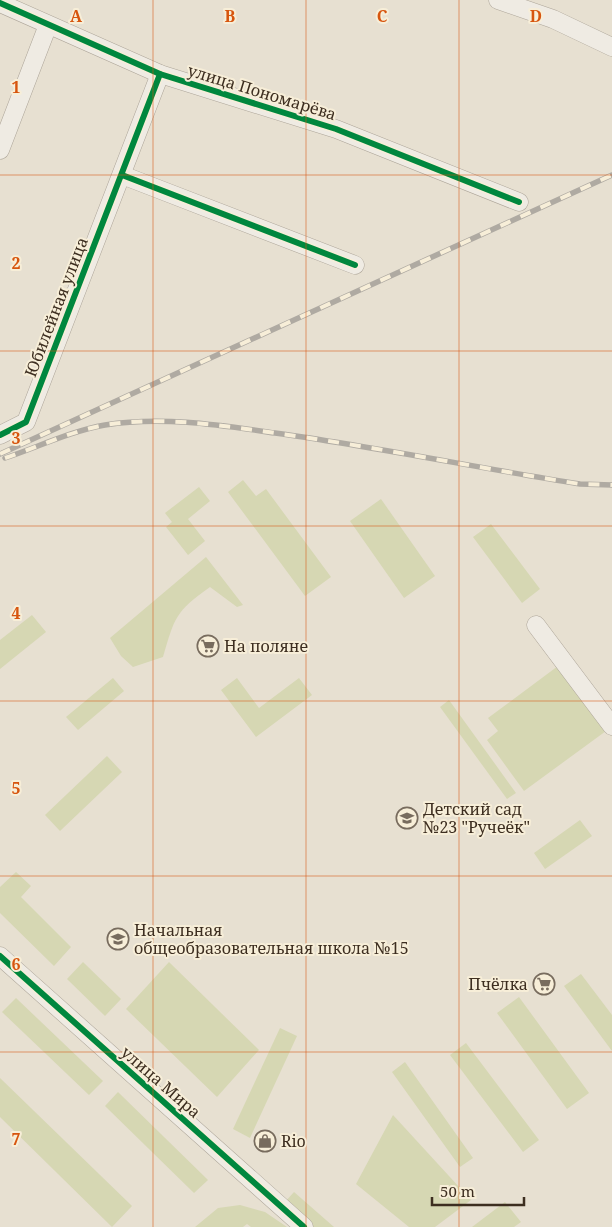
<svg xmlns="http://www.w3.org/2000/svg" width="612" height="1227" font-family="'Noto Serif',serif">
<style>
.green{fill:#d6d7b3}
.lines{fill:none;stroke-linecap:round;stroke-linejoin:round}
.minor-casing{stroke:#ada599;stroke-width:19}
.minor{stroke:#efebe3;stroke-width:18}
.rail-casing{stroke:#afaaa2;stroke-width:5.5}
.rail{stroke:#f7eed8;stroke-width:4;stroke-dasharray:11;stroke-linecap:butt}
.cycleway-casing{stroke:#f7eed8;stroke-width:9}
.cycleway{stroke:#00873e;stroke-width:6}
.grid{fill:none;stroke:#d7550e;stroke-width:1;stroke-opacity:0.55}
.labels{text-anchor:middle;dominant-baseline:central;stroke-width:4;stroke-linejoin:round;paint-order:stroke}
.street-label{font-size:16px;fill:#3d2e20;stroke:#f7eed8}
.poi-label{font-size:16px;fill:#3d2e20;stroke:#f7eed8;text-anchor:start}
.grid-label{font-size:16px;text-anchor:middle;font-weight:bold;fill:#d7550e;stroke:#f7eed8;stroke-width:4;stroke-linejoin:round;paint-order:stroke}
</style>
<rect width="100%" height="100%" fill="#e7e0d1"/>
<g class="green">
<polygon points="243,480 256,496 266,489 331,577 305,596 228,492"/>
<polygon points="199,487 210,501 188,519 205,541 188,555 166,527 172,522 165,513"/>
<polygon points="381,499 435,576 404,598 350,521"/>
<polygon points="491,524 540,589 522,603 473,537"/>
<path d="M206,557L243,605L237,607L210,587C175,612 175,617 163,657L133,667L121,656L110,638Z"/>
<polygon points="32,615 46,632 0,669 0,640"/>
<polygon points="558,666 606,731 524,791 487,740 498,731 488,718"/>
<polygon points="113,678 124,691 78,730 66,717"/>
<polygon points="237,678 259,708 299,678 312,695 256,737 221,690"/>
<polygon points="449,700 516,793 507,799 440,707"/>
<polygon points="107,756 122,772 60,831 45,815"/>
<polygon points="580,820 592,836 545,869 534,853"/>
<polygon points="16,872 31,886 21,897 71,947 54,966 0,913 0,887"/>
<polygon points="83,962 121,999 105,1016 67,979"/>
<polygon points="169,962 259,1050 217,1097 126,1009"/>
<polygon points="581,974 612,1015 612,1051 564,986"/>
<polygon points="519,997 589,1093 567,1109 497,1013"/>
<polygon points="16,998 103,1081 89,1095 2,1012"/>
<polygon points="280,1028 297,1036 250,1138 233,1129"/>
<polygon points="466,1043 539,1140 523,1152 450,1055"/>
<polygon points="405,1062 473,1158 460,1167 392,1072"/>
<polygon points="0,1078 132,1206 112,1227 0,1117"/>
<polygon points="118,1092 208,1180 194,1193 105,1106"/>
<polygon points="393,1115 471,1200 435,1227 409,1227 356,1184"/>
<polygon points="294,1192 334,1227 314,1227 285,1202"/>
<polygon points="505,1202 521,1222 514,1227 472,1227"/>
<polygon points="240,1205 265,1212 287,1227 251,1227 247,1224 243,1227 195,1227 218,1208"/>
</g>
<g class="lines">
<g class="minor-casing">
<g id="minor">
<polyline points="498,0 553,19 612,47"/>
<polyline points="0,3 160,74 336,129 519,202"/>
<polyline points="0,150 48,25"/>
<polyline points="122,175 355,265"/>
<polyline points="0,435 26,422 160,74"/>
<polyline points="536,625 612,726"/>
<polyline points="0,956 304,1227"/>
</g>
</g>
<use href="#minor" class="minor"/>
<g class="rail-casing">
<g id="rail">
<polyline points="0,454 612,175"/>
<path d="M5,458C38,447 71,431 105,425C162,416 219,425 275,433C377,447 478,468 580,484L612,485"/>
</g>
</g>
<use href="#rail" class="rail"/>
<g class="cycleway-casing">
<g id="cycleway">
<polyline points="0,3 160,74 336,129 519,202"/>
<polyline points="122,175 355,265"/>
<polyline points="0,435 26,422 160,74"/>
<polyline points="0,956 304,1227"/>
</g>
</g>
<use href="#cycleway" class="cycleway"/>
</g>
<path class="grid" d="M153,0V1227M306,0V1227M459,0V1227M0,175H612M0,351H612M0,526H612M0,701H612M0,876H612M0,1052H612"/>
<defs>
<g id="supermarket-ring" transform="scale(1.125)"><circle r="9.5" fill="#f7eed8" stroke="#786c5e" stroke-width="1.5"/><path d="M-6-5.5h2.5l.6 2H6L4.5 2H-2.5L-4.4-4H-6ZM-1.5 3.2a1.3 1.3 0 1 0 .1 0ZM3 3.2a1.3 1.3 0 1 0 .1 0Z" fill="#786c5e"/></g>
<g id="school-ring" transform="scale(1.125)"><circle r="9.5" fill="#f7eed8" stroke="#786c5e" stroke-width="1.5"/><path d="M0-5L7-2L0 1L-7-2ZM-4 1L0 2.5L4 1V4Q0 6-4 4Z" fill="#786c5e"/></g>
<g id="shop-ring" transform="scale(1.125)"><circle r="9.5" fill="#f7eed8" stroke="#786c5e" stroke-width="1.5"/><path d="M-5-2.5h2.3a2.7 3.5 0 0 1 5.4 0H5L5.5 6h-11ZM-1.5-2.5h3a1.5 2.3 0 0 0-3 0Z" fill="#786c5e"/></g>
</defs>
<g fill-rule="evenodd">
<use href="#supermarket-ring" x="208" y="646"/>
<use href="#school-ring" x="407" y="818"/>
<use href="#school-ring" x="118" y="939"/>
<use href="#supermarket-ring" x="544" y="984"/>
<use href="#shop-ring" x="265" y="1141"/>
</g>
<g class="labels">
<g class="street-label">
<text transform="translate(262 92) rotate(17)">улица Пономарёва</text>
<text transform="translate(56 307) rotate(-69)">Юбилейная улица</text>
<text transform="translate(161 1082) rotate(41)">улица Мира</text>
</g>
<g class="poi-label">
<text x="224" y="646">На поляне</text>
<text x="423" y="809">Детский сад<tspan x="423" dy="18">№23 "Ручеёк"</tspan></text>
<text x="134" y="930">Начальная<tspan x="134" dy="18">общеобразовательная школа №15</tspan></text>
<text x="528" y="984" text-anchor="end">Пчёлка</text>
<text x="281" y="1141">Rio</text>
</g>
</g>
<g class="grid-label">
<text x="76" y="22">A</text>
<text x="230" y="22">B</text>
<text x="382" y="22">C</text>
<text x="536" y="22">D</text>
<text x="16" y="93">1</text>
<text x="16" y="269">2</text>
<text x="16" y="444">3</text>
<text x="16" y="619">4</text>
<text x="16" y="794">5</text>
<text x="16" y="970">6</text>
<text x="16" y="1145">7</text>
</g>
<path d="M432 1197v8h92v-8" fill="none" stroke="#3d2e20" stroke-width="2.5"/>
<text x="440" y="1197" font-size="15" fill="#3d2e20" stroke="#f7eed8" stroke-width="4" paint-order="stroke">50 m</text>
</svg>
